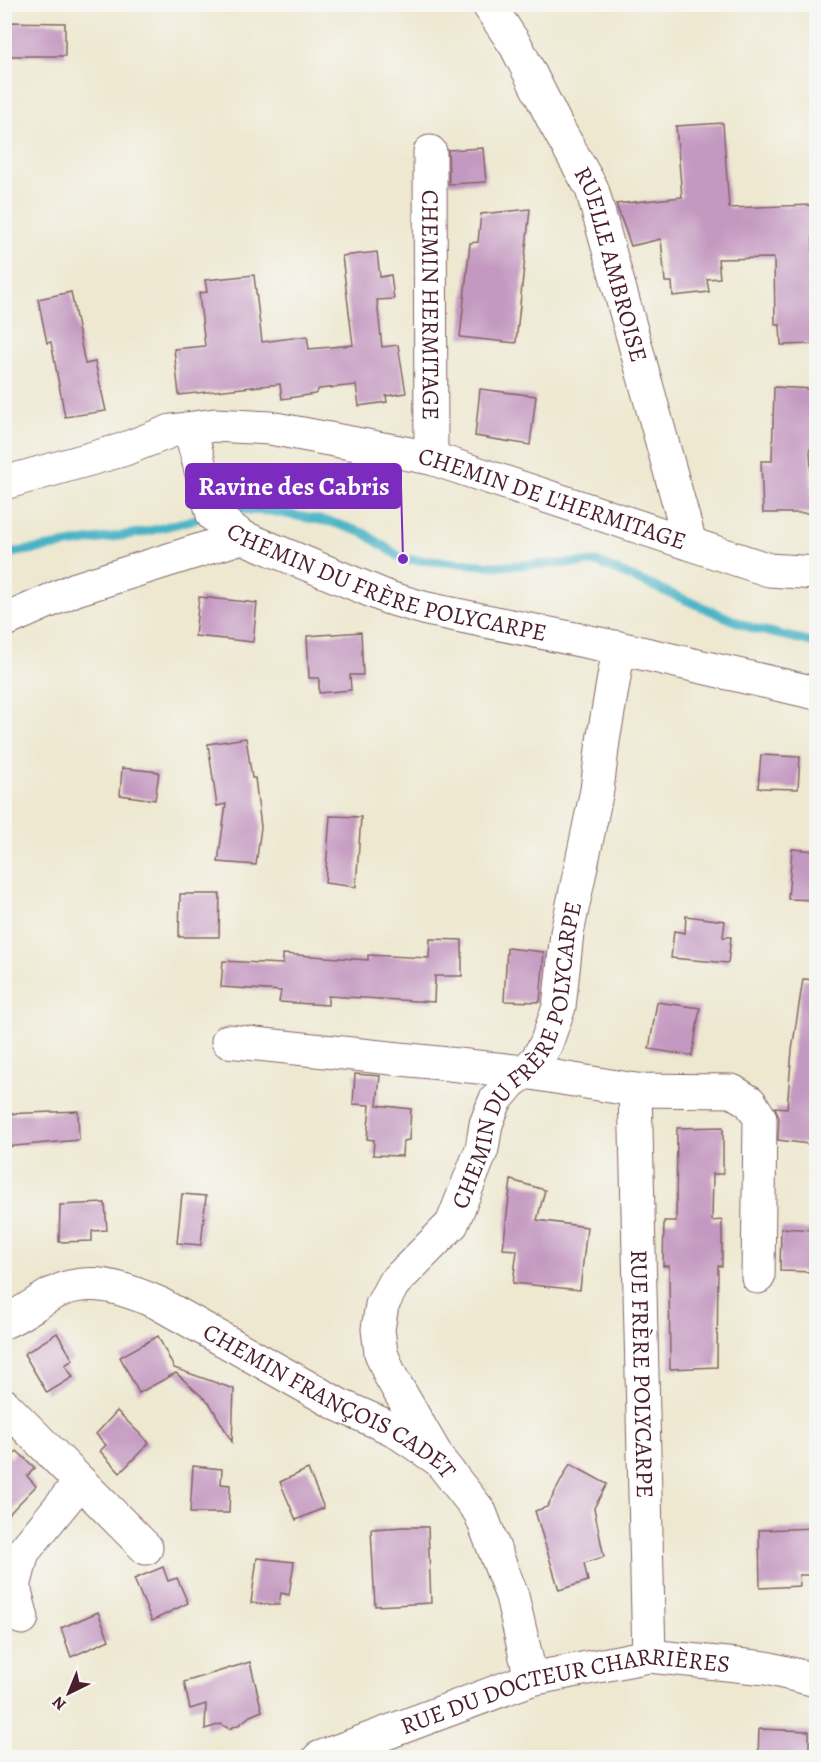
<svg xmlns="http://www.w3.org/2000/svg" width="821" height="1762" font-family="Alegreya,serif">
<style>
.lines{fill:none;stroke-linecap:round;stroke-linejoin:round}
.stream{stroke:#48b3c6;stroke-width:9}
.building{fill:#c499c1}
.minor-casing{stroke:#836565;stroke-width:35}
.minor{stroke:#fff;stroke-width:33}
.labels{text-anchor:middle;dominant-baseline:central;stroke-width:4.5;stroke-linejoin:round;paint-order:stroke}
.street-label{font-size:24px;fill:#4a1f2b;stroke:#f6f6f2}
.leader{fill:none;stroke:#7b2cbf;stroke-width:2}
.callout-dot{fill:#7b2cbf;stroke:#f6f6f2;stroke-width:2}
.callout{fill:#7b2cbf;stroke:#7b2cbf;stroke-width:2}
.callout-label{font-size:26px;text-anchor:middle;font-weight:bold;fill:#fff}
</style>
<rect width="100%" height="100%" fill="#f6f6f2"/>
<filter id="ink" filterUnits="userSpaceOnUse"><feTurbulence type="fractalNoise" baseFrequency=".0167" numOctaves="2"/><feDisplacementMap in="SourceGraphic" scale="12" xChannelSelector="R" yChannelSelector="G"/><feConvolveMatrix kernelMatrix="1 2 1 2 8 2 1 2 1" color-interpolation-filters="sRGB"/></filter>
<filter id="wash" filterUnits="userSpaceOnUse"><feTurbulence type="fractalNoise" baseFrequency=".008" numOctaves="4" result="noise"/><feDisplacementMap in="SourceGraphic" scale="24" xChannelSelector="R" yChannelSelector="G"/><feGaussianBlur stdDeviation="1.35" result="paint"/><feColorMatrix in="noise" values="0 0 0 0 0 0 0 0 0 0 0 0 0 0 0 0 0 1.4 0 .05"/><feComposite in="paint" operator="in"/></filter>
<g filter="url(#wash)">
<rect width="100%" height="100%" fill="#eee8d0"/>
<g class="lines">
<g class="stream">
<polyline points="222,512 235,509 269,511 331,522 364,533 403,559 496,566 596,562 752,628 816,643"/>
<polyline points="4,554 145,532 208,516"/>
</g>
</g>
<g id="blocks">
<g class="building">
<polygon points="4,22 65,23 65,56 4,56"/>
<polygon points="723,123 729,208 812,205 814,291 816,290 816,344 781,345 780,325 775,325 774,258 718,259 720,278 707,279 709,292 673,296 672,282 665,282 661,239 631,246 616,204 682,197 676,126"/>
<polygon points="483,148 486,182 449,184 448,150"/>
<polygon points="530,209 516,343 460,337 470,243 478,242 481,214"/>
<polygon points="377,252 380,277 391,275 394,299 377,300 382,347 398,345 406,393 386,396 387,402 359,406 356,385 319,389 315,394 282,399 280,384 179,395 174,349 205,346 199,293 207,292 205,280 254,275 262,342 307,336 309,349 353,345 342,256"/>
<polygon points="71,292 85,364 95,362 106,411 65,417 51,342 47,343 38,299"/>
<polygon points="774,387 815,389 816,450 810,449 813,513 763,513 761,461 772,461"/>
<polygon points="480,389 536,396 530,445 475,436"/>
<polygon points="199,597 257,603 253,642 195,636"/>
<polygon points="361,632 363,675 350,675 351,690 319,693 319,678 309,678 307,636"/>
<polygon points="246,738 252,778 255,778 261,827 256,865 218,862 226,804 217,806 208,744"/>
<polygon points="761,755 800,757 798,789 758,788"/>
<polygon points="122,768 159,772 155,800 120,795"/>
<polygon points="330,816 361,817 356,887 325,883"/>
<polygon points="792,849 816,851 816,900 788,899"/>
<polygon points="180,894 220,894 219,937 179,937"/>
<polygon points="686,916 725,921 723,937 731,937 728,963 671,958 674,931 685,933"/>
<polygon points="430,939 462,940 462,976 435,976 434,1002 328,996 328,1005 279,1002 281,991 221,987 223,961 283,964 283,954 368,960 368,955 429,958"/>
<polygon points="507,948 544,952 540,1002 504,1001"/>
<polygon points="803,979 816,980 816,1145 778,1140 779,1118 775,1107 787,1108 792,1050"/>
<polygon points="657,1002 700,1008 692,1056 649,1049"/>
<polygon points="355,1074 380,1076 377,1105 411,1109 409,1140 403,1141 402,1156 373,1155 374,1140 367,1139 370,1105 353,1104"/>
<polygon points="78,1111 79,1140 4,1147 4,1114"/>
<polygon points="723,1127 723,1174 713,1174 712,1221 722,1220 722,1266 718,1266 717,1367 670,1369 669,1266 663,1266 664,1221 676,1221 677,1128"/>
<polygon points="511,1180 545,1190 537,1220 587,1227 580,1290 513,1283 517,1250 503,1249"/>
<polygon points="182,1194 206,1196 201,1245 177,1243"/>
<polygon points="105,1203 107,1230 92,1231 92,1241 59,1242 60,1205"/>
<polygon points="781,1228 816,1230 816,1272 780,1271"/>
<polygon points="57,1333 73,1360 65,1365 73,1377 47,1393 24,1354"/>
<polygon points="158,1336 174,1368 234,1389 232,1442 210,1404 176,1373 139,1393 120,1357"/>
<polygon points="117,1411 149,1443 120,1473 100,1451 106,1445 96,1434"/>
<polygon points="17,1451 35,1468 27,1476 36,1486 4,1519 4,1452 10,1458"/>
<polygon points="570,1464 607,1484 594,1508 604,1557 584,1563 588,1581 559,1590 535,1511 547,1507"/>
<polygon points="193,1466 222,1469 221,1484 230,1485 229,1513 190,1513"/>
<polygon points="308,1469 324,1508 296,1520 280,1482"/>
<polygon points="404,1527 428,1527 431,1603 375,1606 371,1529"/>
<polygon points="816,1528 816,1575 799,1575 800,1586 760,1588 759,1530"/>
<polygon points="257,1558 294,1562 289,1595 281,1593 279,1605 251,1603"/>
<polygon points="163,1567 168,1581 177,1578 188,1603 152,1621 134,1579"/>
<polygon points="98,1612 109,1640 71,1657 61,1628"/>
<polygon points="250,1662 262,1711 250,1716 240,1724 229,1729 221,1724 205,1729 206,1704 190,1709 184,1682"/>
<polygon points="759,1729 809,1731 809,1758 758,1758"/>
</g>
</g>
</g>
<g filter="url(#ink)">
<use href="#blocks" fill-opacity="0" stroke="#836565" stroke-width="1.5"/>
<g class="lines">
<g class="minor-casing">
<g id="minor">
<path id="s1" d="M488,4L516,46L556,125L592,189L690,543"/>
<path id="s2" d="M430,152L431,458"/>
<path id="s3" d="M190,429L213,515L242,537L389,598L427,609L619,648L816,693"/>
<path id="s4" d="M4,483L122,450L171,431L215,425L270,428L431,458L769,570L816,573"/>
<polyline points="4,621 76,589 242,537"/>
<polyline points="228,1041 525,1072 635,1090 732,1091 750,1102 760,1118 758,1277"/>
<path id="s5" d="M635,1090L649,1656"/>
<path id="s6" d="M4,1322C21,1315 36,1303 52,1294C88,1275 124,1288 158,1303L339,1405L393,1429L439,1460L480,1512L512,1596L531,1679"/>
<polyline points="4,1405 146,1548"/>
<path id="s7" d="M439,1460L390,1375L381,1353L378,1329L382,1305L393,1284L452,1224L482,1149L486,1124L495,1101L511,1082L525,1072L537,1059L546,1044L559,1007L567,933L597,790L603,741L619,648"/>
<polyline points="22,1618 14,1587 23,1552 80,1482"/>
<path id="s8" d="M319,1758L531,1679L649,1656L766,1668L816,1680"/>
</g>
</g>
<use href="#minor" class="minor"/>
</g>
</g>
<g class="labels">
<g class="street-label">
<text stroke="none"><textPath href="#s1" startOffset="290">RUELLE AMBROISE</textPath></text>
<text stroke="none"><textPath href="#s2" startOffset="153">CHEMIN HERMITAGE</textPath></text>
<text stroke="none"><textPath href="#s4" startOffset="566">CHEMIN DE L'HERMITAGE</textPath></text>
<text stroke="none"><textPath href="#s3" startOffset="278">CHEMIN DU FRÈRE POLYCARPE</textPath></text>
<text stroke="none"><textPath href="#s7" startOffset="464">CHEMIN DU FRÈRE POLYCARPE</textPath></text>
<text stroke="none"><textPath href="#s5" startOffset="284">RUE FRÈRE POLYCARPE</textPath></text>
<text stroke="none"><textPath href="#s6" startOffset="364">CHEMIN FRANÇOIS CADET</textPath></text>
<text stroke="none"><textPath href="#s8" startOffset="258">RUE DU DOCTEUR CHARRIÈRES</textPath></text>
</g>
</g>
<path class="leader" d="M403 559L401 486"/>
<circle class="callout-dot" cx="403" cy="559" r="6"/>
<rect class="callout" x="186" y="464" width="215" height="44" rx="6"/>
<g class="callout-label">
<text x="294" y="495">Ravine des Cabris</text>
</g>
<rect width="821" height="1762" fill="none" stroke="#f6f6f2" stroke-width="24"/>
<g transform="translate(69 1693) rotate(223)" stroke="#f6f6f2" stroke-width="4.5" paint-order="stroke">
<path d="M0-4.5L10 22L0 15L-10 22Z" fill="#4a1f2b"/>
<text y="-9" font-size="16" font-weight="bold" text-anchor="middle" fill="#4a1f2b">N</text>
</g>
</svg>
